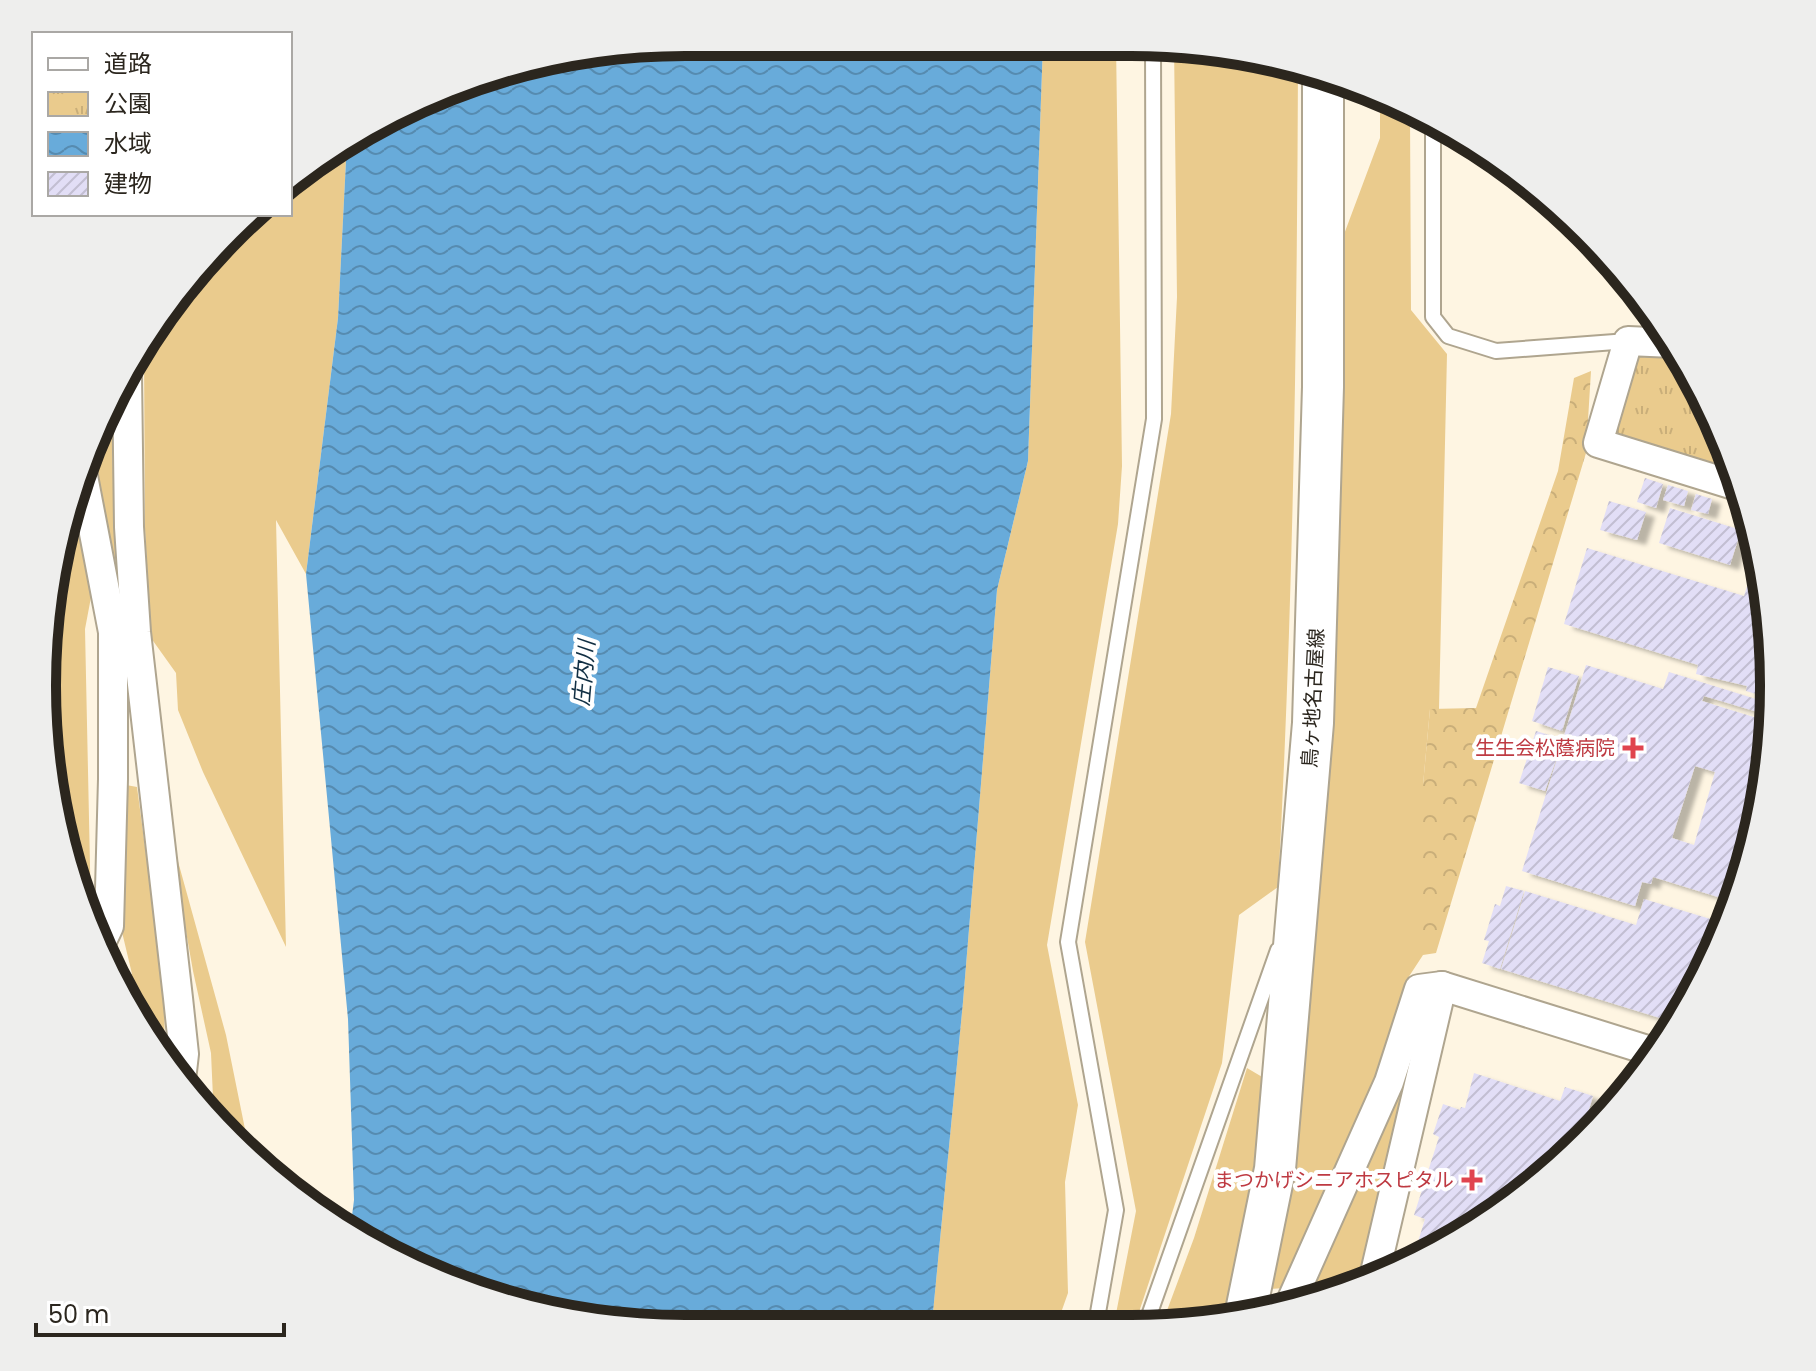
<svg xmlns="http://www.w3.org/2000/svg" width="1816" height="1371" font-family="Poppins,'Noto Sans JP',sans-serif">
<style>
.grass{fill:#eacb8d}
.forest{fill:url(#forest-crowns)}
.park{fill:url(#park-tufts)}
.water{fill:url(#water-waves)}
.building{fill:url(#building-hatch);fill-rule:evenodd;filter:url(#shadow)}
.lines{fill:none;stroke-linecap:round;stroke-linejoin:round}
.service-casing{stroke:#afa58f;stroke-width:18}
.minor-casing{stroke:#afa58f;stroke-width:32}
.secondary-casing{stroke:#afa58f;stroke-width:44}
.service{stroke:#fff;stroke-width:14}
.minor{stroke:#fff;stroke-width:28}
.secondary{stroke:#fff;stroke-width:40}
.health-dot{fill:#e0444e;stroke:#fff;stroke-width:3}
.labels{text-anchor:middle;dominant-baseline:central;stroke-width:8;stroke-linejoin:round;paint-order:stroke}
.street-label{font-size:20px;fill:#2b261e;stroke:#fff}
.health-label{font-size:20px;fill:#be3a42;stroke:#fff;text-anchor:end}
.water-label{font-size:22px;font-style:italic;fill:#112f43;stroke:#fff}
.rim{fill:none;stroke:#2b261e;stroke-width:10}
</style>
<defs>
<pattern id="forest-crowns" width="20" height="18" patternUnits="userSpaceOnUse" patternTransform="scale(2)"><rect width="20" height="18" fill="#eacb8d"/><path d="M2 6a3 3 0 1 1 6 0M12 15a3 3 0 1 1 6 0" fill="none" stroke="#c9ae79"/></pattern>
<pattern id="park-tufts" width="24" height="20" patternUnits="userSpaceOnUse" patternTransform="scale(2)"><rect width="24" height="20" fill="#eacb8d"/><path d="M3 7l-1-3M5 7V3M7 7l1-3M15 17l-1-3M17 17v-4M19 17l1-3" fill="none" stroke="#c9ae79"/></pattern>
<pattern id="water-waves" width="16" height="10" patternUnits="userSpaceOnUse" patternTransform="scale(2)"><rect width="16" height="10" fill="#68abda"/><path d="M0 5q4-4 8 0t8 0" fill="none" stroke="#568bb0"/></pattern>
<pattern id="building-hatch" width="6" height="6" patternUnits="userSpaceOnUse" patternTransform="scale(2)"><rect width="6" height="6" fill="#e2def6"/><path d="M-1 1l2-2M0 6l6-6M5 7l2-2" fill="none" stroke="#c2bed2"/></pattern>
<filter id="shadow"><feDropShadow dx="9" dy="5" stdDeviation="2" flood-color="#0004"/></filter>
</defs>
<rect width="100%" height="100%" fill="#fef5e2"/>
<g class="grass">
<polygon points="1043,43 1116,43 1122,466 1118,524 1047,945 1078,1105 1065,1182 1068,1293 1057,1324 932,1323 963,1002 997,590 1028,461"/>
<path d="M1174,44L1298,64C1297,339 1293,613 1278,887L1239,915L1222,1063L1135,1324H1114L1136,1211L1085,942L1171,414L1177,297Z"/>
<polygon points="1380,101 1410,115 1411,310 1447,354 1439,709 1430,709 1423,785 1423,955 1406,981 1378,1080 1285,1288 1268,1289 1332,728 1343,237 1380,138"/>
<polygon points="347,141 338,318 306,574 276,520 286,947 203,772 178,710 176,673 151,638 145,529 144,351 230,231 252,214 290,214 290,185"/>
<polygon points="111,398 116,582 113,580 90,454"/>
<polygon points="74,503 92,592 85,629 91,913 85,910 75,885 43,728 54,560"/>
<polygon points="126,785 137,787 165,997 164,1059 151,1043 116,973 132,974 122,932"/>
<polygon points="166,818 226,1035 246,1134 260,1163 231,1141 214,1120 211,1053 193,971"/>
<polygon points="1247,1068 1269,1081 1227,1321 1214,1324 1162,1324 1194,1238"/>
<polygon points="1397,1086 1402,1088 1361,1283 1338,1295 1309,1301"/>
</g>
<polygon class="forest" points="1591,371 1586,453 1436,953 1423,955 1423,785 1430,709 1476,708 1558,471 1574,378"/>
<polygon class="park" points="1647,350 1678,352 1725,439 1737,478 1617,441 1612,421 1628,364"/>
<polygon class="water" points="686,42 1043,43 1028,461 997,590 963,1002 932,1323 601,1323 478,1295 363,1243 350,1232 354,1200 348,1019 306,574 338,318 347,141 363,128 519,64"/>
<g class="building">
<polygon points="1645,478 1663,484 1656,508 1637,502"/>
<polygon points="1668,485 1688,491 1684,506 1663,500"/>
<polygon points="1696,494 1712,499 1708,514 1691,510"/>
<polygon points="1609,501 1646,512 1637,540 1600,530"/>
<polygon points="1743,507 1746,508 1752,529 1738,525"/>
<polygon points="1670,508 1741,530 1730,565 1659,543"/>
<polygon points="1587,548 1744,596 1757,554 1760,555 1774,685 1773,699 1746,691 1747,686 1696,674 1698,665 1564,624"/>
<path d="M1586,665L1663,689L1669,672L1772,704L1771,716L1704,696L1702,701L1770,722L1762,811L1734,902L1653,877L1651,884L1642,882L1635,906L1522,871L1561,746L1545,791L1519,783L1536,731L1563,739ZM1695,766L1715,772L1694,845L1672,838Z"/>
<polygon points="1548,667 1579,676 1562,731 1532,721"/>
<polygon points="1506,886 1524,891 1500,969 1482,963 1489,941 1484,940 1495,904 1500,906"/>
<polygon points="1525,891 1636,925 1644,899 1727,924 1676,1023 1501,969"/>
<polygon points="1474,1073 1560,1101 1565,1087 1593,1096 1587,1116 1602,1121 1586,1140 1488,1220 1430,1249 1417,1245 1425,1219 1414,1215 1439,1137 1433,1134 1443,1104 1460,1110 1461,1107 1465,1108"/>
</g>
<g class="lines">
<g class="service-casing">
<g id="service">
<polyline points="1433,125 1433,317 1448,336 1496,351 1628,341"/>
<polyline points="1096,1324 1116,1210 1068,942 1154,419 1153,43"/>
<polyline points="1146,1324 1278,950"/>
</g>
</g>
<g class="minor-casing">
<g id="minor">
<polyline points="1673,343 1628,341 1598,443 1740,487"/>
<polyline points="127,375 129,527 136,632 178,998 184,1054 181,1080"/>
<polyline points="83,476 113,632 131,632"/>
<polyline points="101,943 109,926 113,779 113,632"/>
<polyline points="1374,1277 1442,986"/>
<polyline points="1289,1306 1389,1082 1419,989 1442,986 1657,1053"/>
</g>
</g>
<g class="secondary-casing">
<polyline id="secondary" points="1245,1316 1275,1169 1313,723 1323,387 1323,75"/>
</g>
<use href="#service" class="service"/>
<use href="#minor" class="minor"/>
<use href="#secondary" class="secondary"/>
</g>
<g class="health-dot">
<path d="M1629 736h8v8h8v8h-8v8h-8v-8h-8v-8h8z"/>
<path d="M1468 1168h8v8h8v8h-8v8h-8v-8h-8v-8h8z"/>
</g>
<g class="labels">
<g class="street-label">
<text transform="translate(1313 698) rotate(-87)">鳥ヶ地名古屋線</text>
</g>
<g class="health-label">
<text x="1615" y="748">生生会松蔭病院</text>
<text x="1454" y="1180">まつかげシニアホスピタル</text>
</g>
<g class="water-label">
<text transform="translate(584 673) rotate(-85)">庄内川</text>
</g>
</g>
<path d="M0 0H1816V1371H0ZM685 56H1131A629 629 0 0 1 1760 685V686A629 629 0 0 1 1131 1315H685A629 629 0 0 1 56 686V685A629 629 0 0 1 685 56Z" fill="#eeeeed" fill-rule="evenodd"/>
<path class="rim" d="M685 56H1131A629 629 0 0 1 1760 685V686A629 629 0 0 1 1131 1315H685A629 629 0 0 1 56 686V685A629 629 0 0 1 685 56Z"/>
<rect x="32" y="32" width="260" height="184" fill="#ffffff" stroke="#aaa8a5" stroke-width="2"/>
<rect x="48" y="58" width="40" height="12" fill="#ffffff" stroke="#aaa8a5" stroke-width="2"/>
<text x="104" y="72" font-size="24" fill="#2b261e">道路</text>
<rect x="48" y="92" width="40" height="24" fill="url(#park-tufts)" stroke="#aaa8a5" stroke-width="2"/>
<text x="104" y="112" font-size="24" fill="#2b261e">公園</text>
<rect x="48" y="132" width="40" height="24" fill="url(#water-waves)" stroke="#aaa8a5" stroke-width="2"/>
<text x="104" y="152" font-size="24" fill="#2b261e">水域</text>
<rect x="48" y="172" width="40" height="24" fill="url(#building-hatch)" stroke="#aaa8a5" stroke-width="2"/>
<text x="104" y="192" font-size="24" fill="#2b261e">建物</text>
<path d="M36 1323v12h248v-12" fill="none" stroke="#2b261e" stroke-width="4"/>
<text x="48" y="1323" font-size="24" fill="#2b261e" stroke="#ffffff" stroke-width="6" paint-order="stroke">50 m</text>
</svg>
